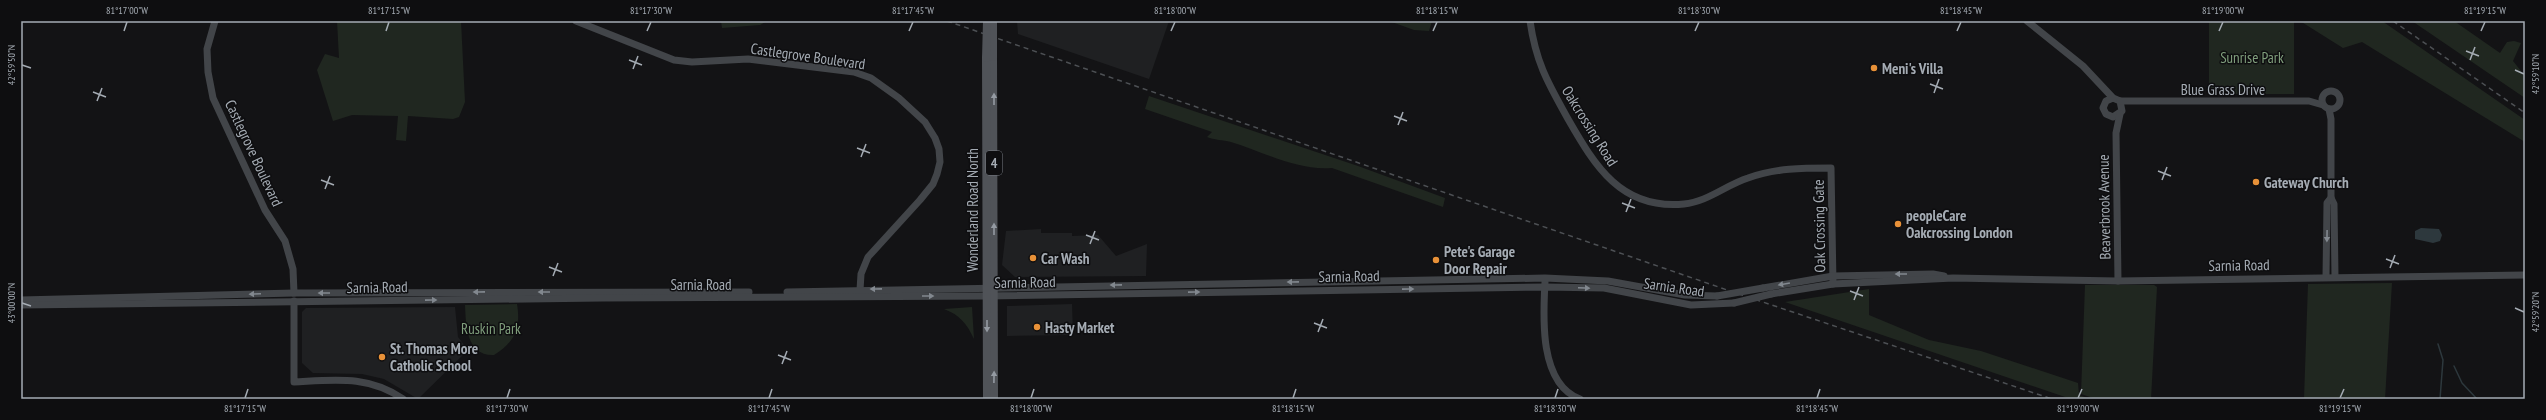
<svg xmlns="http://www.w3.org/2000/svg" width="2546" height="420" font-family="'PT Sans Narrow',sans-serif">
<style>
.built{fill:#1f2022}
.green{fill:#202720}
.water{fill:#2d383d}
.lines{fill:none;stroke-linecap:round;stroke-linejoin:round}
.stream{stroke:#2d383d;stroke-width:1.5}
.secondary{stroke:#424549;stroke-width:7}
.primary{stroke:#505358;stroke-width:8}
.rail{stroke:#4d5054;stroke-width:1.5;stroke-dasharray:5 4;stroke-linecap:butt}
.secondary-bridge{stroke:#424549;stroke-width:7}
.primary-bridge{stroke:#505358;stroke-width:8}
.oneway{fill:#949aa2}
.oneway2{fill:#82888f}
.ticks{fill:none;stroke:#a5acb4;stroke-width:1.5}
.poi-dot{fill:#e89138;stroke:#0e0e10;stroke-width:1.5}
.labels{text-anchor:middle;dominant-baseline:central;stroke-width:3;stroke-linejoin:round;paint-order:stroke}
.shield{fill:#0e0e10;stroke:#787d83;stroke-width:1}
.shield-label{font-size:14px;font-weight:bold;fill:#a5acb4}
.street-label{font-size:15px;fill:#a5acb4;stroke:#0e0e10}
.park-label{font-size:15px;fill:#809f7d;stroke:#0e0e10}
.poi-label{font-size:15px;font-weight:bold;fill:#a5acb4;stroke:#0e0e10;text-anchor:start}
.neatline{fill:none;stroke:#a5acb4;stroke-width:1.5}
.ticks-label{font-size:10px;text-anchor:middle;fill:#a5acb4}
</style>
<rect width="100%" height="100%" fill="#131315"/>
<g class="built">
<polygon points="1017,21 1169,21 1149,79 1018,34"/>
<polygon points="1041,229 1041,233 1072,233 1072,236 1098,235 1116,256 1147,244 1146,276 1015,277 1002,265 1006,231"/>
<polygon points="1072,304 1073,335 1007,336 1007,306"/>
<polygon points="455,307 458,337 468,350 418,399 384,379 362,374 313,373 302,363 302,312 306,308"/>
</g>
<g class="green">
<polygon points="337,21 461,21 465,102 459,117 453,119 408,116 406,141 396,140 398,116 352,115 333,121 317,70 325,54 339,58"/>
<polygon points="721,21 767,21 760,25 722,28"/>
<polygon points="1389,21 1432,21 1429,31 1414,30"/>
<rect x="2209" y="21" width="85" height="73"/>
<polygon points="2300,21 2382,21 2525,120 2525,142 2362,42 2343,48"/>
<polygon points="2412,21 2454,21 2500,53 2507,42 2514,41 2521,43 2513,61 2525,76 2525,98"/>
<path d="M1149,96L1358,166L1445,198L1443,207L1332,168C1298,171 1263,152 1231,142C1223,140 1214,140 1207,137L1212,132L1145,109Z"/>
<polygon points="2392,283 2385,399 2304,399 2308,284"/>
<polygon points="2085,285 2154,285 2157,287 2151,399 2096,399 2081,394"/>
<polygon points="1869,289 1869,315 1929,340 1981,351 2078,383 2079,395 2090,399 2071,399 1785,302"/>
<path d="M517,304C521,328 515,342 494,355C466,356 466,325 465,305Z"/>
<path d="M972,307L974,339C967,324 960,315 944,309Z"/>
</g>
<polygon class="water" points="2421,228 2439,229 2442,235 2440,241 2433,243 2415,239 2415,231"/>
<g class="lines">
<g class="stream">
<polyline points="2438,344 2443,360 2440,399"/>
<polyline points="2454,366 2462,383 2477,399"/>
</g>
<g class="secondary">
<polyline points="215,21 207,49 208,72 213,98 265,210 285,241 293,269 294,293"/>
<polyline points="576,21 674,60 692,62 748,59 854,72 871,78 899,98 925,122 935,138 939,149 940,162 937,174 933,184 920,200 868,257 861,274 860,290"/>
<path d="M1530,21C1536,63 1548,83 1568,119C1595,166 1621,210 1684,204C1707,202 1726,185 1748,178C1776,168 1802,168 1831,168L1833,284"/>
<polyline points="2027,21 2083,66 2113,98 2120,101 2122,111 2113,117 2106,114 2103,108 2106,101 2113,98"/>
<circle cx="2331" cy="100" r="9"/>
<polyline points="2120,101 2309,101 2323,105"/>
<polyline points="2329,109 2331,119 2331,198 2334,204 2335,277"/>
<polyline points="2326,277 2327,203 2331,198"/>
<polyline points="2118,281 2116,133 2120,114"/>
<path d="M1545,282C1543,317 1539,384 1580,399"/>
<polyline points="1763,288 1833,276 1933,274 1944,276"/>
<polyline points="787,292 1545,278 1608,281 1685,295 1717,296"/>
<polyline points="1771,294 1833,284 1953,278 2118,281 2525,275"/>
<polyline points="21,300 294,293 749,292"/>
<path d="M294,301V382C335,380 368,375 403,399"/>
<polyline points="21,305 602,298 987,296 1545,287 1604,288 1691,305 1734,303"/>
</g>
<g class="primary">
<polyline points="993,57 994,399"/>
<polyline points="986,58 987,399"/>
</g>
<g class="rail">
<polyline points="947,21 1733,292 2052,399"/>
<polyline points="2393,21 2525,113"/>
</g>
<g class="secondary-bridge">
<polyline points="1717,296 1763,288"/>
<polyline points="1734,303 1771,294"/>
</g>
<g class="primary-bridge">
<polyline points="993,21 993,57"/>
<polyline points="986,58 987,21"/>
</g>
</g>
<defs><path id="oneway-solid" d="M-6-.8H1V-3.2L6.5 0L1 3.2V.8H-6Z"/></defs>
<g class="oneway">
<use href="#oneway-solid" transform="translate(994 99) rotate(-90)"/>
<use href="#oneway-solid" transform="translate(994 229) rotate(-90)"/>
<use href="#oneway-solid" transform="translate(987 326) rotate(90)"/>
<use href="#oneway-solid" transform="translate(994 377) rotate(-89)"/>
</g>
<g class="oneway2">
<use href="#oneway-solid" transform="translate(2327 236) rotate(91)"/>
<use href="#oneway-solid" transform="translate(1901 274) rotate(180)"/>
<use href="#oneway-solid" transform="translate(1293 282) rotate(179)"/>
<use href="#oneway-solid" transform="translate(1784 284) rotate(170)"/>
<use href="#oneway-solid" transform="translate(1116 285) rotate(179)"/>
<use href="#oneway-solid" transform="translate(1584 288) rotate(2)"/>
<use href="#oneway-solid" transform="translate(876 289) rotate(179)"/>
<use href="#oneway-solid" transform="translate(1408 289) rotate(-1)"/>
<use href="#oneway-solid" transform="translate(479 292) rotate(179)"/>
<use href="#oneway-solid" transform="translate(544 292) rotate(-180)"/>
<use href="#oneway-solid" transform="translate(1194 292) rotate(-1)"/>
<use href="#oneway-solid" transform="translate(324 293) rotate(180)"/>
<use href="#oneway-solid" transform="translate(255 294) rotate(178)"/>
<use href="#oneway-solid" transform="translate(928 296)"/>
<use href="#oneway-solid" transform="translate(431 300) rotate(-1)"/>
</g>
<path class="ticks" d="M124,31L127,22M386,31L389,22M647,31L651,22M909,31L913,22M1171,31L1175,22M1433,31L1437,22M1695,31L1699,22M1957,31L1961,22M2219,31L2223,22M2481,31L2485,22M2466,51L2479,56M629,60L642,65M2470,60L2475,47M22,65L31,68M633,69L638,56M2515,70L2524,74M1930,84L1943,89M93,92L106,97M1934,93L1939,79M97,101L102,88M1394,116L1407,121M1398,125L1403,112M857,148L870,153M861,157L866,144M2158,171L2171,176M321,180L334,185M2162,180L2167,167M325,189L330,176M1622,203L1635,208M1626,212L1631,199M1086,235L1099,240M1090,244L1095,231M2386,259L2399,264M549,267L562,272M2390,268L2395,255M553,276L558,263M1850,291L1863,296M1854,300L1859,287M22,303L31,306M2515,308L2524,312M1314,323L1327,328M1318,332L1323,319M778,355L791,360M782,364L787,351M245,398L248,389M507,398L510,389M769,398L772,389M1031,398L1034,389M1293,398L1296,389M1555,398L1558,389M1817,398L1820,389M2078,398L2082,389M2340,398L2344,389"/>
<g class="poi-dot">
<circle cx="1874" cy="68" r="4"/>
<circle cx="2256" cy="182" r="4"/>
<circle cx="1898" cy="224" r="4"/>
<circle cx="1033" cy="258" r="4"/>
<circle cx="1436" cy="260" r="4"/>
<circle cx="1037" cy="327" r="4"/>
<circle cx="382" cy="357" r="4"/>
</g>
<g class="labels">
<rect class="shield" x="986" y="151" width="16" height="24" rx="3"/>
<g class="shield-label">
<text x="994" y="163">4</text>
</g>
<g class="street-label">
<text transform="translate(808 56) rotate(8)">Castlegrove Boulevard</text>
<text x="2223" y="89">Blue Grass Drive</text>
<text transform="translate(1590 126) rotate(58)">Oakcrossing Road</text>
<text transform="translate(254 153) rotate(65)">Castlegrove Boulevard</text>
<text transform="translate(2104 207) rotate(-91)">Beaverbrook Avenue</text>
<text transform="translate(972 210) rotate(-90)">Wonderland Road North</text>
<text transform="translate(1819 226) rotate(-91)">Oak Crossing Gate</text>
<text transform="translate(2239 265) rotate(-1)">Sarnia Road</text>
<text transform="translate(1349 276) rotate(-1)">Sarnia Road</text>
<text transform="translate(1025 282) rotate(-1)">Sarnia Road</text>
<text x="701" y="284">Sarnia Road</text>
<text transform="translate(377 287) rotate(-1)">Sarnia Road</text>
<text transform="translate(1674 287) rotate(8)">Sarnia Road</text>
</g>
<g class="park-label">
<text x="2252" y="57">Sunrise Park</text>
<text x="491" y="328">Ruskin Park</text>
</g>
<g class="poi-label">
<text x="1882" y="68">Meni's Villa</text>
<text x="2264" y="182">Gateway Church</text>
<text x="1906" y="215">peopleCare<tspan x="1906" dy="17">Oakcrossing London</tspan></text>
<text x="1444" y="251">Pete's Garage<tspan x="1444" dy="17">Door Repair</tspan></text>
<text x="1041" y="258">Car Wash</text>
<text x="1045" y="327">Hasty Market</text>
<text x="390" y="348">St. Thomas More<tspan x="390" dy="17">Catholic School</tspan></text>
</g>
</g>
<rect width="2546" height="420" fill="none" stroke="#0e0e10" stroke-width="44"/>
<rect x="22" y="22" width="2502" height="376" class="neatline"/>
<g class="ticks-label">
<text x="127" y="14">81°17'00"W</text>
<text x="389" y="14">81°17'15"W</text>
<text x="651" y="14">81°17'30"W</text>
<text x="913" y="14">81°17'45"W</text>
<text x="1175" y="14">81°18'00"W</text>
<text x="1437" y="14">81°18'15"W</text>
<text x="1699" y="14">81°18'30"W</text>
<text x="1961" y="14">81°18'45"W</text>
<text x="2223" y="14">81°19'00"W</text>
<text x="2485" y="14">81°19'15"W</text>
<text transform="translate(11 65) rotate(-90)" y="4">42°59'50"N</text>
<text transform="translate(2535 74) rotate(-90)" y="4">42°59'10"N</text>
<text transform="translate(11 303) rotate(-90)" y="4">43°00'00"N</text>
<text transform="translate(2535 312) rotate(-90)" y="4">42°59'20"N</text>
<text x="245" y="412">81°17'15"W</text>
<text x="507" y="412">81°17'30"W</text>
<text x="769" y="412">81°17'45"W</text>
<text x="1031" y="412">81°18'00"W</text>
<text x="1293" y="412">81°18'15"W</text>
<text x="1555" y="412">81°18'30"W</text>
<text x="1817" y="412">81°18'45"W</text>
<text x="2078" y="412">81°19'00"W</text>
<text x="2340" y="412">81°19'15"W</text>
</g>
</svg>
